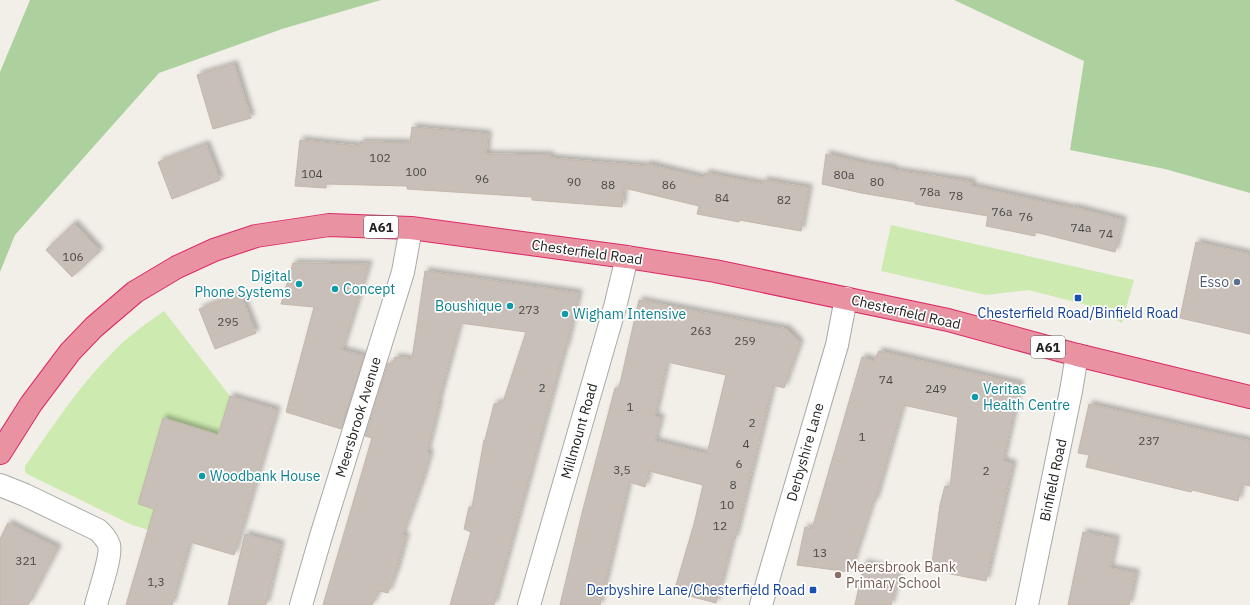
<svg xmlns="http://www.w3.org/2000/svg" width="1250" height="605" font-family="'IBM Plex Sans',sans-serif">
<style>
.grass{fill:#cdebb0}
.forest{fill:#add19e}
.building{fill:#c7bfb8;stroke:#c4b6ab;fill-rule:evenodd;filter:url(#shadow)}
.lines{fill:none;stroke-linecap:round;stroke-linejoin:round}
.minor-casing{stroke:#a9a9a9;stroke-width:24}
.highway-casing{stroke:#dc2a67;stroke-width:24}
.minor{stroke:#fff;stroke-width:22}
.highway{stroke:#e892a2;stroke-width:22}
.service-dot{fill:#5c6f8a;stroke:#fff;stroke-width:1.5}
.culture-dot{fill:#0f9aa8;stroke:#fff;stroke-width:1.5}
.transit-dot{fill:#1a4fb4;stroke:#fff;stroke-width:1.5}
.education-dot{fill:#8d6e63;stroke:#fff;stroke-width:1.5}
.labels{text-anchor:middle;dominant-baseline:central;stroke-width:3.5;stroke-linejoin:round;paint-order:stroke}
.number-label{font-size:12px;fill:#4b4948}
.shield{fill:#fff;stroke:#646464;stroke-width:1}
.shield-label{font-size:13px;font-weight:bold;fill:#222}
.street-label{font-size:14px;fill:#222;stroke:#fff}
.culture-label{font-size:14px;fill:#0d838f;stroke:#fff;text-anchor:start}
.service-label{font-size:14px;fill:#4e5e75;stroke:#fff;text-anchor:end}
.transit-label{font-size:14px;fill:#164399;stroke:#fff}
.education-label{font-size:14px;fill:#785e54;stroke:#fff;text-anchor:start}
</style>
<defs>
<filter id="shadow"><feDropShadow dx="3.5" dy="-3.5" stdDeviation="2" flood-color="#0004"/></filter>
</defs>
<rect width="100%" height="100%" fill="#f2efe9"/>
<g class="grass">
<polygon points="891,225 1134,280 1122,323 1087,305 1028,290 986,295 881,271"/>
<path d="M164,311L230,396L218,435L163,418L138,504L166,512L159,533L132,525L27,474L25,471V466C53,426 80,384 116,349C130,335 147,323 164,311Z"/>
</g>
<g class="forest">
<polygon points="30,0 381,0 282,29 159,73 15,235 0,272 0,72"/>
<polygon points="954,0 1250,0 1250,193 1165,169 1070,150 1084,61"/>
</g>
<g class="building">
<polygon points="234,64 251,118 213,129 197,75"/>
<polygon points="412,127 488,134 486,154 550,155 550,158 646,166 647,164 704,178 705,173 763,184 764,180 809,188 801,231 739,220 739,222 697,214 699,206 624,188 622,207 532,200 532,197 407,189 407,186 326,184 326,188 295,186 300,140 360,146 360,142 410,143"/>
<polygon points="206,144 220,180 172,199 158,162"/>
<polygon points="826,154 867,164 893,168 893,170 972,182 971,186 1072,208 1073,207 1123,220 1115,252 1035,232 1035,236 986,226 988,216 915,204 915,202 861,193 822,184"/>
<polygon points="74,223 100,251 72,277 46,250"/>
<polygon points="1196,242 1250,254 1250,334 1180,318"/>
<polygon points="293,263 369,264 342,350 364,356 341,429 286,412 314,307 281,304"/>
<polygon points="425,271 579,293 566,348 565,348 494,605 450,605 471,532 464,529 469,507 472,507 484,440 485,440 494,404 503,402 526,332 460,323 438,403 439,404 427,452 430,454 422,481 402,536 406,536 397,569 388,593 379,591 372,605 323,605 372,438 365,436 388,363 393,364 395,357 412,359"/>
<polygon points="240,293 256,333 215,349 199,309"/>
<path d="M639,300L787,329L800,343L784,388L773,385L735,539L733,538L716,603L674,592L694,524L703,485L649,471L645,487L629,482L600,605H560L582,513L615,388H619ZM667,362L726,375L707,454L655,441L661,418L655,416Z"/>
<polygon points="879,351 1020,384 1003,461 1013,464 986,581 931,570 940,505 945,486 950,487 958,417 903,405 875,502 873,501 850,572 797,565 805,527 812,529 862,357 874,361"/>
<polygon points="230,396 277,410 234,555 190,542 172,605 126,605 154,509 138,504 163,418 218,435"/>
<polygon points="1089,404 1250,441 1250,486 1242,484 1238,501 1192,490 1191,492 1086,467 1089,455 1078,453"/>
<polygon points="8,523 58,548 28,605 0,605 0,539"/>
<polygon points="1083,532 1116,539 1110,568 1136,573 1129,605 1068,605"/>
<polygon points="245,534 281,544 266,605 228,605"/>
<polygon points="864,563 899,571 891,605 855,605"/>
</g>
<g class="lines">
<g class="minor-casing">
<g id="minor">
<path d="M0,485L25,495L98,530C103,535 107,539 109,545C112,556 99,592 96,605"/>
<polyline points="301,605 321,536 403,272 411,228"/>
<polyline points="529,605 615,307 627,257"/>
<polyline points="761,605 770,573 837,345 846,298"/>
<polyline points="1027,605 1071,391 1077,355"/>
</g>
</g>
<g class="highway-casing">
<polyline id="highway" points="0,453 31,404 70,352 94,327 135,292 177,267 214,250 256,236 329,225 411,228 627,257 715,271 948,320 1077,355 1250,397"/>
</g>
<use href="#minor" class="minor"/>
<use href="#highway" class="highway"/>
</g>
<circle class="service-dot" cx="1237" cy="282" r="4"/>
<g class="culture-dot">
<circle cx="299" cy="284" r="4"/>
<circle cx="335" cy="289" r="4"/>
<circle cx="510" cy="306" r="4"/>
<circle cx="565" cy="314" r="4"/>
<circle cx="975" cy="397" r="4"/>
<circle cx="202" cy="476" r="4"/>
</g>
<g class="transit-dot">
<rect x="1074" y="294" width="8" height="8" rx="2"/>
<rect x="809" y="586" width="8" height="8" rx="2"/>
</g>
<circle class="education-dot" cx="838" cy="575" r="4"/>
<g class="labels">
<g class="number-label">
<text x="380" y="157">102</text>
<text x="416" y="171">100</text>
<text x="312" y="173">104</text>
<text x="844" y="174">80a</text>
<text x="482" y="178">96</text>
<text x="574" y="181">90</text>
<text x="877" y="181">80</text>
<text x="608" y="184">88</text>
<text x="669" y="184">86</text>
<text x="930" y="191">78a</text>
<text x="956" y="195">78</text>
<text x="722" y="197">84</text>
<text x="784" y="199">82</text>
<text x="1002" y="211">76a</text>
<text x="1026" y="216">76</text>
<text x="1081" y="227">74a</text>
<text x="1106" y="233">74</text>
<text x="73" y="256">106</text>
<text x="529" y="309">273</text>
<text x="228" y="321">295</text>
<text x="701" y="330">263</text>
<text x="745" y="340">259</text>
<text x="886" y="379">74</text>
<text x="542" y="387">2</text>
<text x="936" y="388">249</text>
<text x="630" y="406">1</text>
<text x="752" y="422">2</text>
<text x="862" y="436">1</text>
<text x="1149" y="440">237</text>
<text x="746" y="443">4</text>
<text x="739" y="463">6</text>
<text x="622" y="469">3,5</text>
<text x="986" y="470">2</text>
<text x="733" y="484">8</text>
<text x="727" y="504">10</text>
<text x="720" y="525">12</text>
<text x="820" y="552">13</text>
<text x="26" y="560">321</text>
<text x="156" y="581">1,3</text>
</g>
<g class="shield">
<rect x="364" y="216" width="34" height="22" rx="3"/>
<rect x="1031" y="336" width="34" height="22" rx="3"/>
</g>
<g class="shield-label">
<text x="381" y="227">A61</text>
<text x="1048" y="347">A61</text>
</g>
<g class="street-label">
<text transform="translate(587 252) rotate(8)">Chesterfield Road</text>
<text transform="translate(906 312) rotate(13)">Chesterfield Road</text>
<text transform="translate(358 417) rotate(-73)">Meersbrook Avenue</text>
<text transform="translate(579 431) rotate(-74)">Millmount Road</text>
<text transform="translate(805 452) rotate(-74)">Derbyshire Lane</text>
<text transform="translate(1053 480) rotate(-78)">Binfield Road</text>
</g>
<g class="culture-label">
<text x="291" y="276" text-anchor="end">Digital<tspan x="291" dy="16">Phone Systems</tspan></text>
<text x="343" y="289">Concept</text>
<text x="502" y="306" text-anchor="end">Boushique</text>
<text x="573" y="314">Wigham Intensive</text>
<text x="983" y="389">Veritas<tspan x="983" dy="16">Health Centre</tspan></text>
<text x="210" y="476">Woodbank House</text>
</g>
<g class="service-label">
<text x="1229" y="282">Esso</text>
</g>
<g class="transit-label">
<text x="1078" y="313">Chesterfield Road/Binfield Road</text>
<text x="805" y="590" text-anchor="end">Derbyshire Lane/Chesterfield Road</text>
</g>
<g class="education-label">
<text x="846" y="567">Meersbrook Bank<tspan x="846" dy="16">Primary School</tspan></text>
</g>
</g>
</svg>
